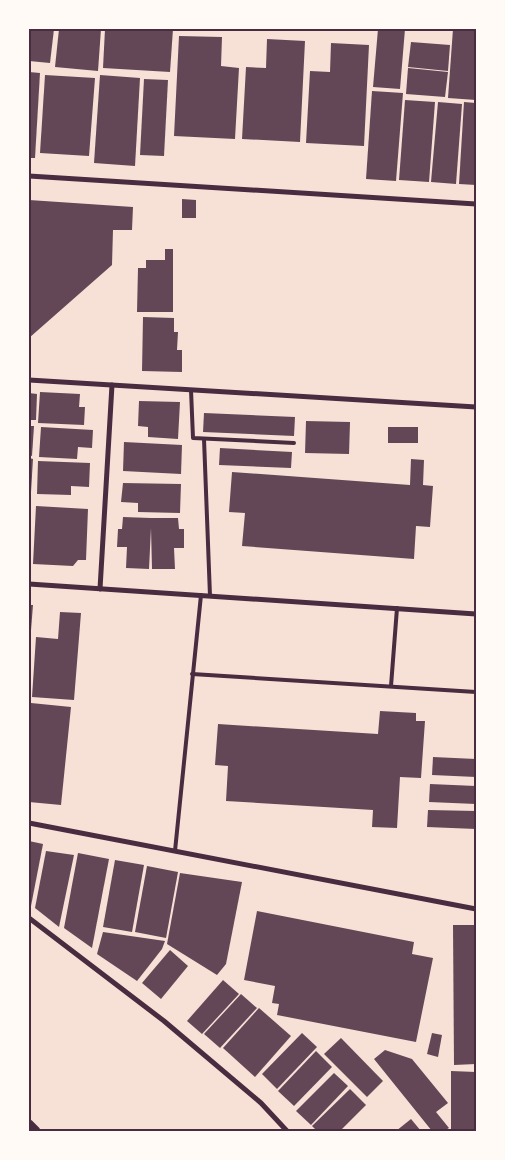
<svg xmlns="http://www.w3.org/2000/svg" width="505" height="1160" font-family="'Golos Text',sans-serif">
<style>
.building{fill:#644757}
.lines{fill:none;stroke-linecap:round;stroke-linejoin:round}
.service{stroke:#4a2c40;stroke-width:4}
.minor{stroke:#4a2c40;stroke-width:5}
.tertiary{stroke:#4a2c40;stroke-width:9}
.neatline{fill:none;stroke:#4a2c40;stroke-width:2}
</style>
<rect width="100%" height="100%" fill="#f7e1d7"/>
<g class="building">
<polygon points="29,29 54,29 50,63 29,61"/>
<polygon points="59,29 101,29 98,71 55,67"/>
<polygon points="105,29 173,29 170,72 103,68"/>
<polygon points="378,29 405,29 400,89 373,87"/>
<polygon points="453,29 476,29 476,100 448,98"/>
<polygon points="179,36 222,37 221,66 239,68 235,139 174,136"/>
<polygon points="267,39 305,41 300,142 242,139 246,67 266,68"/>
<polygon points="411,42 450,45 448,71 408,67"/>
<polygon points="331,43 369,45 364,146 306,143 310,71 330,72"/>
<polygon points="408,68 448,72 445,97 406,94"/>
<polygon points="29,72 40,73 35,158 29,158"/>
<polygon points="45,75 95,78 89,156 40,153"/>
<polygon points="100,75 140,78 135,166 94,163"/>
<polygon points="144,79 168,80 164,156 140,155"/>
<polygon points="372,91 403,93 396,181 366,179"/>
<polygon points="405,100 435,102 429,182 399,180"/>
<polygon points="438,102 462,104 456,184 431,182"/>
<polygon points="464,102 476,103 476,185 459,184"/>
<polygon points="182,199 196,200 196,218 182,218"/>
<polygon points="29,200 133,207 132,230 113,230 112,265 29,338"/>
<polygon points="165,249 173,249 173,312 137,312 138,268 146,268 146,260 165,260"/>
<polygon points="143,317 174,318 174,332 178,332 177,350 182,350 182,372 142,371"/>
<polygon points="40,392 80,394 79,407 85,407 84,425 38,423"/>
<polygon points="29,393 37,394 36,420 29,420"/>
<polygon points="139,401 180,402 178,439 148,437 148,427 138,426"/>
<polygon points="204,413 295,417 294,436 203,432"/>
<polygon points="306,421 350,422 349,454 305,453"/>
<polygon points="29,426 34,426 32,456 29,455"/>
<polygon points="41,427 93,430 92,448 78,447 77,459 39,457"/>
<rect x="388" y="427" width="30" height="16"/>
<polygon points="124,442 182,445 181,474 123,471"/>
<polygon points="220,448 292,452 291,468 219,465"/>
<polygon points="29,458 33,459 31,492 29,492"/>
<polygon points="411,459 424,460 423,485 433,486 430,527 416,526 414,559 242,546 245,513 229,512 232,472 410,485"/>
<polygon points="38,461 90,463 89,487 71,486 71,495 37,494"/>
<polygon points="123,483 181,484 180,513 138,512 138,503 121,502"/>
<polygon points="36,506 88,509 86,560 78,560 73,566 33,564"/>
<polygon points="123,517 151,518 178,518 179,529 184,529 184,548 174,548 175,569 152,569 151,528 149,569 126,568 127,547 117,547 118,529 122,529"/>
<polygon points="29,605 33,605 30,643 29,643"/>
<polygon points="60,612 81,613 74,700 32,697 36,637 58,639"/>
<polygon points="31,703 71,707 61,805 29,802 29,723"/>
<polygon points="380,711 416,713 416,721 425,721 421,778 400,777 397,828 372,827 373,810 226,801 228,766 215,765 218,724 378,734"/>
<polygon points="433,757 476,759 476,777 432,775"/>
<polygon points="430,784 476,786 476,804 429,802"/>
<polygon points="428,810 476,811 476,829 427,827"/>
<polygon points="29,841 43,844 31,906 29,904"/>
<polygon points="46,851 74,855 59,927 35,908"/>
<polygon points="78,853 109,859 92,948 64,928"/>
<polygon points="115,860 144,865 132,932 103,927"/>
<polygon points="147,866 178,872 166,938 135,932"/>
<polygon points="180,873 242,882 226,964 217,975 167,944"/>
<polygon points="257,911 414,942 412,954 433,958 416,1042 277,1015 279,1004 272,1003 275,986 244,980"/>
<polygon points="453,925 476,925 476,1064 454,1065"/>
<polygon points="103,932 165,941 162,949 137,981 97,954"/>
<polygon points="170,950 188,966 161,999 142,983"/>
<polygon points="223,980 239,994 202,1034 187,1021"/>
<polygon points="241,994 257,1008 220,1048 204,1034"/>
<polygon points="259,1008 291,1036 255,1077 223,1048"/>
<polygon points="302,1033 317,1047 277,1089 262,1074"/>
<polygon points="432,1033 442,1035 438,1057 427,1054"/>
<polygon points="341,1038 383,1081 367,1097 324,1054"/>
<polygon points="385,1050 412,1059 448,1103 436,1112 449,1128 444,1131 432,1131 374,1059"/>
<polygon points="316,1051 332,1067 294,1106 278,1091"/>
<polygon points="451,1071 476,1072 476,1131 451,1131"/>
<polygon points="334,1073 348,1086 311,1125 296,1111"/>
<polygon points="350,1089 366,1105 340,1131 317,1131 312,1126"/>
<polygon points="411,1119 421,1131 396,1131"/>
</g>
<g class="lines">
<g class="service">
<polyline points="191,390 193,438 294,443"/>
<polyline points="204,439 210,596"/>
<polyline points="192,674 476,692"/>
<polyline points="391,686 397,608"/>
<polyline points="175,851 201,595"/>
</g>
<g class="minor">
<polyline points="29,176 476,204"/>
<polyline points="29,380 476,407"/>
<polyline points="29,584 476,614"/>
<polyline points="100,589 112,385"/>
<polyline points="29,823 476,909"/>
<polyline points="29,918 164,1021 261,1103 287,1131"/>
</g>
<polyline class="tertiary" points="29,1124 36,1131"/>
</g>
<rect width="505" height="1160" fill="none" stroke="#fffaf5" stroke-width="60"/>
<rect x="30" y="30" width="445" height="1100" class="neatline"/>
</svg>
